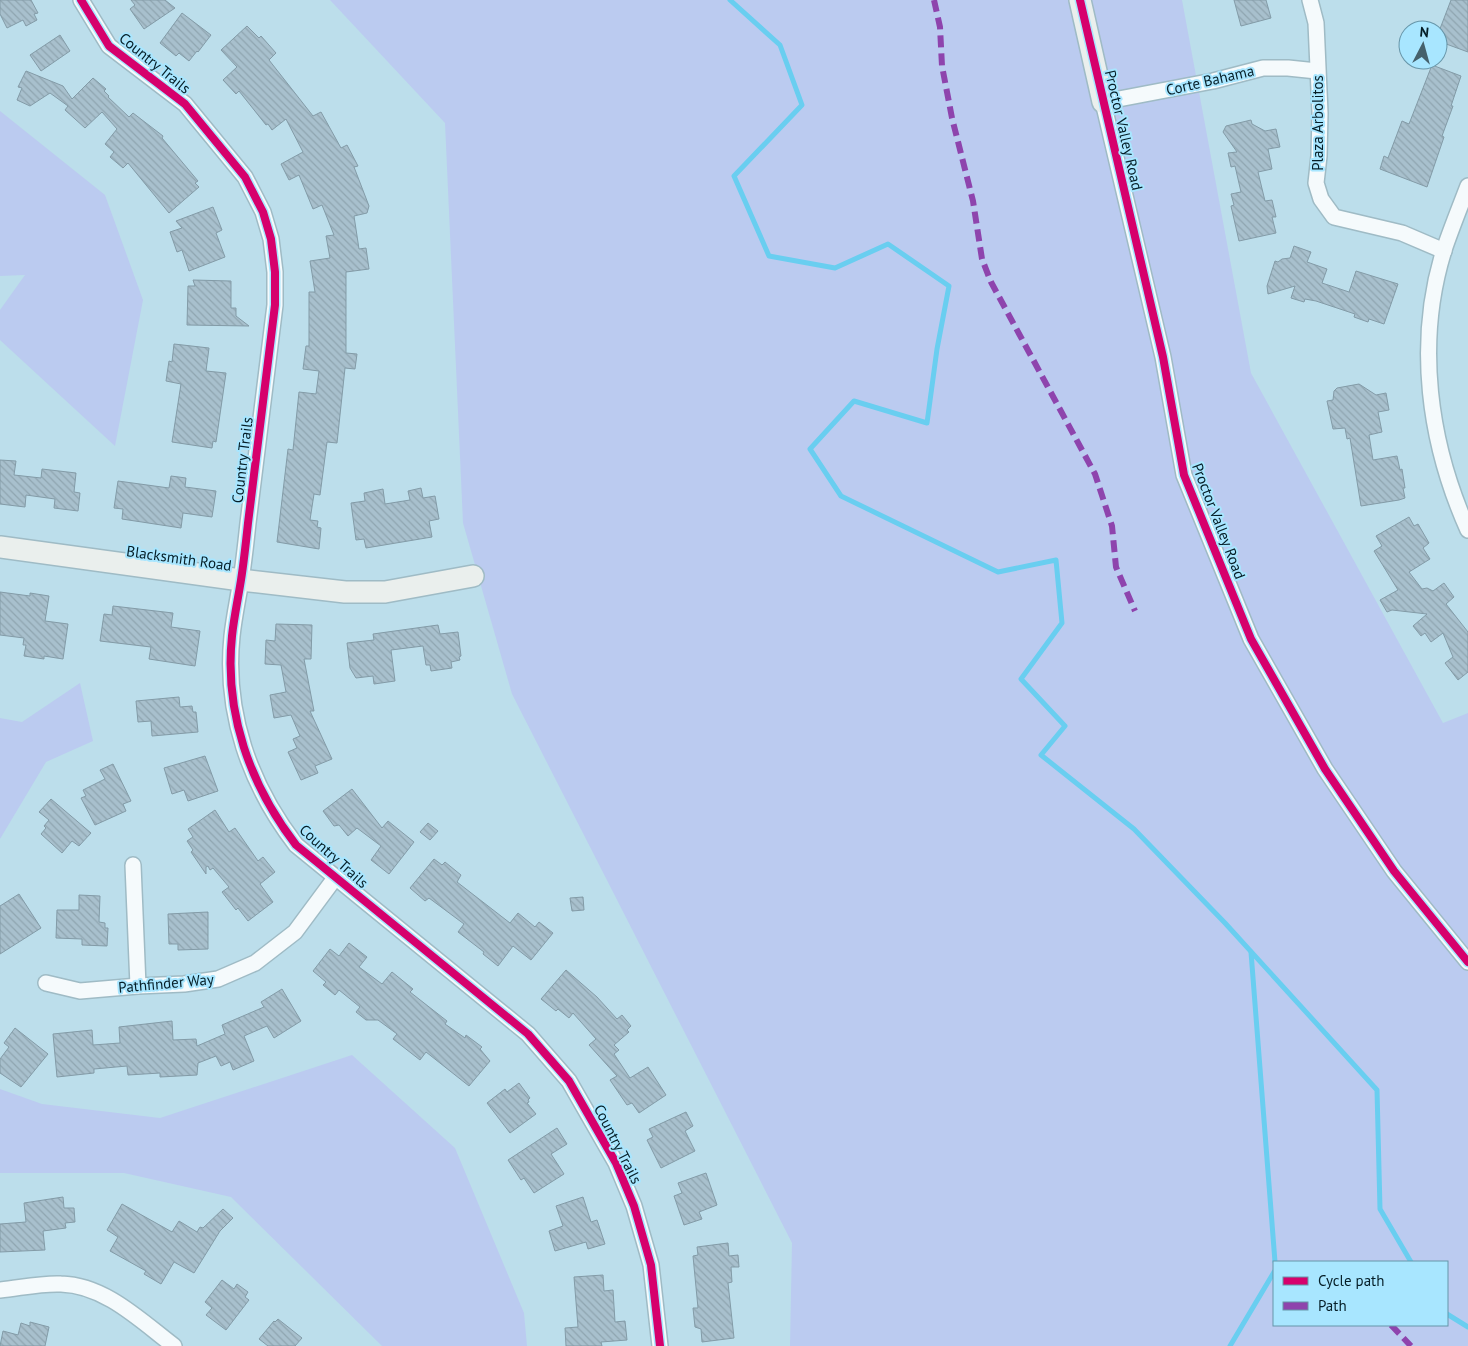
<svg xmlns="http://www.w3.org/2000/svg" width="1468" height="1346" font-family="'PT Sans',sans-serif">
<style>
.green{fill:#bbcbf0;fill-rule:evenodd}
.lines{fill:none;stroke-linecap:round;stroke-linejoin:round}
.stream{stroke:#69cef0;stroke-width:5}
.building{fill:url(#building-back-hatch);stroke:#839ba7}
.street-casing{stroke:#9fbbc5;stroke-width:18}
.secondary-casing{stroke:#9fbbc5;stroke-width:24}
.street{stroke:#f5fafc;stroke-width:15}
.secondary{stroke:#eaefed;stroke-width:21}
.quiet{stroke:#8e44ad;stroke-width:6;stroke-dasharray:12 6;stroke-linecap:butt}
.cycleway-casing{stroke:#a8e6ff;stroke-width:11}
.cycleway{stroke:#d6006c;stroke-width:8}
.labels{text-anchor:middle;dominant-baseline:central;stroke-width:4;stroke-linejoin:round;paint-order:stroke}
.street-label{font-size:15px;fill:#051e27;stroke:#a8e6ff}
</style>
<defs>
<pattern id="building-back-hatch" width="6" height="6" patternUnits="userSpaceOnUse" patternTransform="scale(1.25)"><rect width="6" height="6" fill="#a8c0cd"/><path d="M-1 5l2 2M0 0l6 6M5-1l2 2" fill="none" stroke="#8fa5b0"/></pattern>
</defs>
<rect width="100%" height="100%" fill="#bcdeeb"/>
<g class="green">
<path d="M330,0H1182L1251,373L1443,723L1468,713V1346H790L792,1243L512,694L463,523L445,123ZM1274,1262H1447V1325H1274Z"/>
<polygon points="0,111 105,195 143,300 115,446 0,340 0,310 25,275 0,276"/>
<polygon points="80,683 93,741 46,762 0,839 0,718 22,722"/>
<polygon points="352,1055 455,1148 524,1313 527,1346 382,1346 231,1197 124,1173 0,1173 0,1089 42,1104 160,1118"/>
</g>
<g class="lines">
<g class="stream">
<polyline points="730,0 780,45 802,105 734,176 769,256 835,268 888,244 949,286 937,349 927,423 854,401 810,449 841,496 998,572 1056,560 1062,623 1021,679 1065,726 1041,755 1134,829 1225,923 1377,1090 1380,1209 1411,1262"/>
<polyline points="1251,952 1275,1262"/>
<polyline points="1447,1314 1468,1327"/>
<polyline points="1230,1346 1274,1272"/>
</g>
</g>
<g class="building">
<polygon points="0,0 31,0 38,13 34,14 37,20 26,26 23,20 7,28 0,14"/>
<polygon points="131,0 165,0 175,8 144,29 130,9 135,5"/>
<polygon points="1234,0 1266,0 1271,18 1241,26"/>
<polygon points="1451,0 1468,0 1468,52 1438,41 1438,34"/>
<polygon points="182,13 211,35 198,52 197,51 189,61 179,53 176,56 160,43"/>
<polygon points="247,26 259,38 261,36 276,53 269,60 313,116 321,112 341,148 347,145 358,166 354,167 369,206 367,213 354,216 359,249 366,248 369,269 346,272 346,353 357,354 355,369 345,368 337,443 327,442 320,495 314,494 310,520 318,521 317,527 321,528 319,549 277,542 288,449 293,450 299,392 316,394 319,371 303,369 306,346 309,346 309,292 315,292 310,261 330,258 326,236 334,235 322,205 313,209 299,175 289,180 281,164 303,152 286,119 272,130 268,124 266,125 239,91 236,94 223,80 237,67 221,50"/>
<polygon points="60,35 70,51 41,71 30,55"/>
<polygon points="1432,65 1461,76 1451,106 1453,106 1442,136 1444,137 1427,187 1380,169 1384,156 1388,158 1402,121 1409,124"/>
<polygon points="26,71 63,86 72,99 93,78 106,89 104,91 109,96 108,97 129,117 133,113 163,136 162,138 198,181 195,183 199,187 169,213 128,163 123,168 110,157 114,152 105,144 117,129 102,112 85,128 65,110 68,106 50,93 30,106 17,100 22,88 18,87"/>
<polygon points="1251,120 1252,124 1265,131 1276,129 1280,147 1268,149 1272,169 1258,172 1265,201 1272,200 1276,217 1272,217 1276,233 1239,241 1231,206 1234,205 1231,194 1241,192 1235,166 1231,167 1228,153 1237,152 1223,132 1226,126"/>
<polygon points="213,207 222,230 216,233 225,257 189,271 182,250 177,252 170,232 182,228 176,221"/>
<polygon points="1294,246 1311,252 1307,262 1327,269 1322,283 1349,292 1356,271 1398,284 1384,324 1369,319 1368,322 1354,317 1355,314 1316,301 1305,299 1304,302 1291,298 1295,286 1268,294 1267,286 1275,261 1278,262 1282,259 1290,258"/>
<polygon points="193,280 231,281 231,308 236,308 236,316 249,326 187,325 188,286 195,286"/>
<polygon points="174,344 209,348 206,371 226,373 216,442 213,441 212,448 172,442 181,384 166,381 169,361 172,362"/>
<polygon points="1359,384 1376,395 1386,393 1389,410 1378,412 1382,432 1369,435 1373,460 1397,456 1400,470 1402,469 1405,488 1403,488 1405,498 1399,500 1361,506 1350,438 1347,439 1345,428 1333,429 1327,401 1333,400 1334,391 1337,388"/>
<polygon points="0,460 16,461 14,475 41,478 42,469 76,473 74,492 80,493 78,511 54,508 55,499 26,495 25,507 0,504"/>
<polygon points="171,476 186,478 185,487 216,491 212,517 183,513 181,528 122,519 123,509 114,508 118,481 169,488"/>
<polygon points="421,488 423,498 435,496 439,519 429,521 432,537 366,548 364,539 356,540 351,503 365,501 364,493 383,489 385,504 410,500 408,491"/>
<polygon points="1409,517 1414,526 1418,524 1429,543 1423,548 1430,559 1409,572 1422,589 1427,588 1433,591 1444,583 1454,597 1446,604 1468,632 1468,672 1458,680 1445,663 1453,657 1443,633 1431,642 1425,633 1421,636 1413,626 1427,614 1392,610 1387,612 1380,600 1398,590 1374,551 1382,546 1376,536"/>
<polygon points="0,592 30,596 30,593 49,596 45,621 68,624 63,659 44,656 44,659 24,656 26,645 23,645 24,638 0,635"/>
<polygon points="113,606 173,613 171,627 200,631 195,666 149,659 151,647 100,641 104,614 112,615"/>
<polygon points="276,624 312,625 311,659 304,659 314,711 310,711 332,759 315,766 318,773 301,780 288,752 297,748 293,739 300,736 291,715 274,718 270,695 286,692 281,665 265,664 266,640 275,641"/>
<polygon points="438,625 440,634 458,632 461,656 459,657 460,660 451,662 452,668 431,671 430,665 426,665 423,646 391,650 395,681 374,684 373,676 356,678 350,668 347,643 374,640 373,634"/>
<polygon points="179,697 180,707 192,706 193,712 196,712 198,732 152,736 151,721 138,722 136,701"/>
<polygon points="205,756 218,791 188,801 184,790 172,794 164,768"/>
<polygon points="113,764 131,801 123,804 126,811 95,825 81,798 86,796 83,790 105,779 100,770"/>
<polygon points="352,789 382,828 388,821 414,842 389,874 371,860 381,846 357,828 348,836 339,825 334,826 323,811"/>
<polygon points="51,799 91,833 79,846 72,841 62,853 41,834 46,828 44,826 49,820 39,812"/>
<polygon points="215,810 229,832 235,828 258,861 263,857 275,872 260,884 273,902 248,921 238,908 236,910 222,892 229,887 213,868 210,870 208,866 206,867 206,874 191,852 193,850 187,841 193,837 188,829"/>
<polygon points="428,823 438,831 430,840 420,832"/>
<polygon points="434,859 442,865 445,862 461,875 457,882 510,923 518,913 535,927 539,922 553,933 531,960 513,946 498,966 483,954 484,952 458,932 464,924 429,898 425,901 410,888"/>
<polygon points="19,894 41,928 0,954 0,906"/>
<polygon points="79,895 100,896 99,922 105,923 105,928 108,928 107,946 82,945 82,939 56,938 57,910 79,910"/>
<polygon points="583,897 584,910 572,911 570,898"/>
<polygon points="208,912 208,949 178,950 178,944 169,944 168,914"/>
<polygon points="349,943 367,957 359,967 382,984 392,972 413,989 410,992 447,1021 445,1024 465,1038 466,1035 482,1047 480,1049 490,1061 469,1086 426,1052 420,1060 393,1039 397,1034 378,1020 366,1020 356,1012 360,1007 339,990 335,995 323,985 326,982 313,971 330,949 339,956"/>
<polygon points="566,970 597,997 617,1019 622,1015 631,1026 627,1030 629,1032 614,1045 619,1050 614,1054 630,1078 648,1067 666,1095 639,1113 632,1103 627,1105 610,1080 617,1076 589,1045 596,1039 573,1013 569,1018 558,1009 556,1011 541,999"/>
<polygon points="282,989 301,1021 274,1038 267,1026 244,1036 254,1061 233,1070 230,1062 221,1066 216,1056 198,1063 197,1075 160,1077 160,1073 128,1075 127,1066 94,1069 94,1073 57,1077 53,1034 92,1030 93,1045 120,1043 119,1027 172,1021 173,1040 196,1039 197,1046 225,1034 222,1025 264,1007 261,1002"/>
<polygon points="15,1028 48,1054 21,1087 0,1073 0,1059 9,1047 4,1043"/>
<polygon points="519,1083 530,1098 528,1100 529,1102 527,1103 536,1114 510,1133 487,1103 505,1089 507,1092"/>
<polygon points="686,1112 693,1126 685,1131 695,1151 661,1168 647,1140 653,1137 649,1129"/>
<polygon points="557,1128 567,1144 551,1154 564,1174 534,1193 524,1178 521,1180 508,1160"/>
<polygon points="706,1173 717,1205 699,1212 702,1219 684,1225 674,1196 682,1193 678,1183"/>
<polygon points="63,1197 64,1208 74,1208 75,1222 65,1223 66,1228 43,1231 45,1250 0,1252 0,1224 26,1222 24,1203"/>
<polygon points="583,1197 591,1222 597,1220 605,1244 588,1249 586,1242 555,1251 549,1231 563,1226 556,1206"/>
<polygon points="122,1204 172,1232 179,1221 197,1232 200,1227 203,1228 223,1209 233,1218 220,1231 194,1273 174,1262 161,1284 144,1274 146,1271 110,1251 118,1237 107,1230"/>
<polygon points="728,1243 729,1256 738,1255 739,1267 731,1267 732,1282 728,1283 734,1338 702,1342 701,1329 695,1327 693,1308 698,1308 693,1256 698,1255 697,1247"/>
<polygon points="603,1275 604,1291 613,1290 615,1322 625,1321 627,1340 601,1342 602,1346 566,1346 565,1328 578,1327 574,1277"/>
<polygon points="222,1280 234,1289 237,1284 248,1292 245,1297 249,1300 226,1330 206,1315 212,1308 205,1302"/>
<polygon points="278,1319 302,1338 295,1346 268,1346 259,1339 274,1321 275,1322"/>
<polygon points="30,1322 49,1327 45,1346 0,1346 3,1331 18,1335 21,1323 30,1326"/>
</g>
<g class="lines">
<g class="street-casing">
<g id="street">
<path d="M81,0L109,46L185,104L245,177L263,212L271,239L275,272V305C266,378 257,450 248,523C246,542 244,561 241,580C238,599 234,617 232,636C224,713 250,785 296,845L528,1034L569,1081L616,1163L634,1206L651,1265L660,1346"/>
<polyline points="1310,0 1316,23 1320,113 1319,156 1316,183 1321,199 1334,217 1402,233 1444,251"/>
<polyline points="1317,71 1288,68 1263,68 1213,81 1103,102 1163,357 1184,475 1251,639 1325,769 1394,871 1468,962"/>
<path d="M1468,186C1460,207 1451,229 1444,250C1415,343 1429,443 1468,530"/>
<polyline points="133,865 138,986"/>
<polyline points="46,983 80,991 138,986 184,984 218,979 255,963 295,932 335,878"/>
<path d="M0,1290C20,1288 41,1283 61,1284C105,1285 141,1321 174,1346"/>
</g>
</g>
<g class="secondary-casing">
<g id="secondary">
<polyline points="1080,0 1103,102"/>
<polyline points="0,547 241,580 345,592 385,592 473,576"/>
</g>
</g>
<use href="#street" class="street"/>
<use href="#secondary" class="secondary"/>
<g class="quiet">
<polyline points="934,0 940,27 942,66 952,118 973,201 982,259 991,282 1095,474 1112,526 1116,567 1135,611"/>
<polyline points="1391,1325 1411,1346"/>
</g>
<g class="cycleway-casing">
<g id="cycleway">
<path d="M81,0L109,46L185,104L245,177L263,212L271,239L275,272V305C266,378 257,450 248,523C246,542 244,561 241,580C238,599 234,617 232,636C224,713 250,785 296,845L528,1034L569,1081L616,1163L634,1206L651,1265L660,1346"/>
<polyline points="1080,0 1163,357 1184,475 1251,639 1325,769 1394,871 1468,962"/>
</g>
</g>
<use href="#cycleway" class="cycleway"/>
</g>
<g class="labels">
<g class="street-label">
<text transform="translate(155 63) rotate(39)">Country Trails</text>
<text transform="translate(1210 80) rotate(-13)">Corte Bahama</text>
<text transform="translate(1317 123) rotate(-90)">Plaza Arbolitos</text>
<text transform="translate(1124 130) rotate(77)">Proctor Valley Road</text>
<text transform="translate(242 460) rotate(-83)">Country Trails</text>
<text transform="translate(1219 521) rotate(69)">Proctor Valley Road</text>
<text transform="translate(179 558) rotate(8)">Blacksmith Road</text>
<text transform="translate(334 856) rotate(42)">Country Trails</text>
<text transform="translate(166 983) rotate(-5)">Pathfinder Way</text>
<text transform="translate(618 1144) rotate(63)">Country Trails</text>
</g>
</g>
<rect x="1273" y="1261" width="175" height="65" fill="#a8e6ff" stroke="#6796a9"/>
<rect x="1283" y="1277" width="25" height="8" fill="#d6006c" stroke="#6796a9"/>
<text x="1318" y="1286" font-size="15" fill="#051e27">Cycle path</text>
<rect x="1283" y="1302" width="25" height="8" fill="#8e44ad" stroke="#6796a9"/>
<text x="1318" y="1311" font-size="15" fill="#051e27">Path</text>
<g transform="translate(1423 45) rotate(6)"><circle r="24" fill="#a8e6ff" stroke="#6796a9"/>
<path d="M0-4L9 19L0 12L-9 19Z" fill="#45616c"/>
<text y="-8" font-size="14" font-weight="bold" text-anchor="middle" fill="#051e27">N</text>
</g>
</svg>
